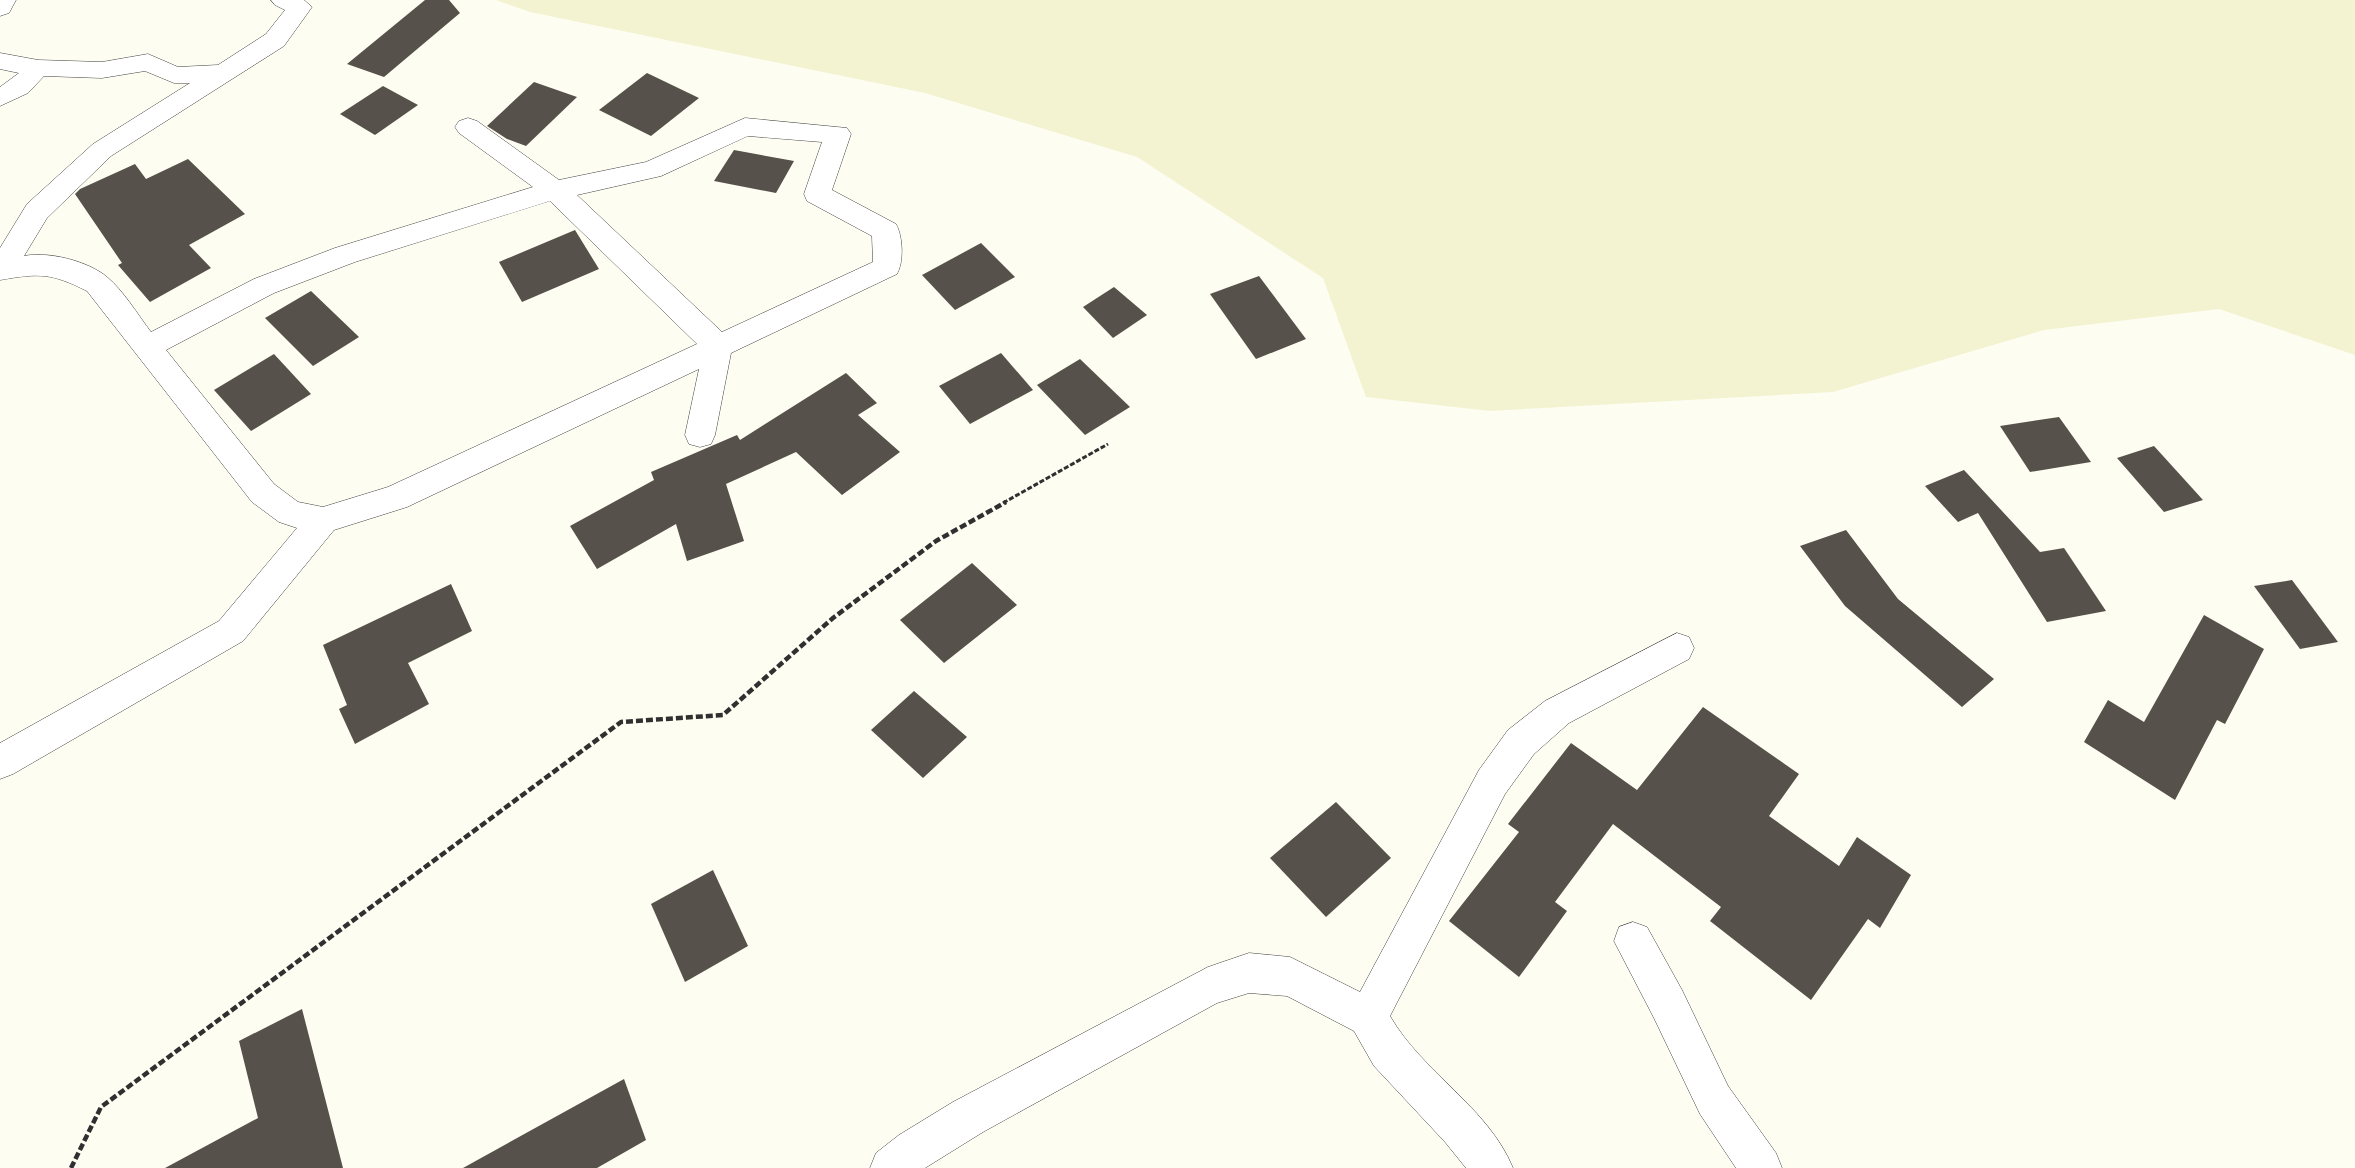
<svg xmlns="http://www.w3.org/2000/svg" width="2355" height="1168" font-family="Merriweather,serif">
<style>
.farmland{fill:#f3f3d2}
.building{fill:#56514b}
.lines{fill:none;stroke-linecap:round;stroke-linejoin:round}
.minor-casing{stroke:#414141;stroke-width:1}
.path-far1{stroke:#303030;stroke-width:3;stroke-dasharray:5 2;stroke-linecap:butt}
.path{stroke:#303030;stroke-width:4.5;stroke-dasharray:7 3;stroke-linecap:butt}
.minor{fill:#fff;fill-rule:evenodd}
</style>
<rect width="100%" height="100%" fill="#fefdf1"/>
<polygon class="farmland" points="496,0 2355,0 2355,355 2219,309 2044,330 1833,392 1490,411 1366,397 1323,278 1137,157 925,93 530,12"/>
<g class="building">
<polygon points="425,0 449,0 460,13 384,77 347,64"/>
<polygon points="647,73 699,98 651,136 599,110"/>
<polygon points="534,82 577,97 526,146 507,139 487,126"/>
<polygon points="383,86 418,105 375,135 340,114"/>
<polygon points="734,150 794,161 776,193 714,181"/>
<polygon points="188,159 245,214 189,245 211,268 150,302 118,265 122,263 75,194 80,189 135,164 146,179"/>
<polygon points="575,230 599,269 522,302 499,262"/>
<polygon points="981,243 1015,277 955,310 922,275"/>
<polygon points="1259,276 1306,339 1256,359 1210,294"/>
<polygon points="1114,287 1147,315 1113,338 1083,307"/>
<polygon points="311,291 359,337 313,366 265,318"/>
<polygon points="1001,353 1033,390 970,424 939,386"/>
<polygon points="274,354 311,394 251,431 214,390"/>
<polygon points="1080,359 1130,407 1085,435 1037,385"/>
<polygon points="846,373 877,403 858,415 900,452 842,495 796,452 726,484 744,541 687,561 676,524 597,569 570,526 654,480 651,472 737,435 740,440"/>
<polygon points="2059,417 2091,462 2030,472 2000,426"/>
<polygon points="2154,446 2203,500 2164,512 2117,458"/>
<polygon points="1964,470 2040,552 2064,548 2106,611 2047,622 1978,513 1958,522 1925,486"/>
<polygon points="1846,530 1898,599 1994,679 1962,707 1845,606 1800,546"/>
<polygon points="972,563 1017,605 944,663 900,620"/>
<polygon points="2292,580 2338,642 2300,649 2254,586"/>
<polygon points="451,584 472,631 408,663 429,704 355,744 339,709 347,705 323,645"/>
<polygon points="2204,615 2264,649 2225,724 2217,720 2175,800 2084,742 2108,700 2144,722"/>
<polygon points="914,691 967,737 923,778 871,730"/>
<polygon points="1703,707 1799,774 1769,816 1839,866 1857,837 1911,875 1880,928 1868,919 1811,1000 1710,921 1721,907 1613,824 1555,902 1567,911 1519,977 1449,921 1519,832 1508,824 1571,743 1637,790"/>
<polygon points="1336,802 1391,858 1326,917 1270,858"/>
<polygon points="713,870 748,946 685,982 651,904"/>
<polygon points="302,1009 343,1168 165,1168 258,1118 239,1041"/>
<polygon points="624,1079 646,1140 597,1168 463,1168"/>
</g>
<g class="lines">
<g class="minor-casing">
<g id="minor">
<polygon points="0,0 16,0 9,13 0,16"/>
<path d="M271,0H304L312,7L284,46L111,156L47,218L24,256C48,251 88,261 107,277C123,290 138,315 151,332L254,279L335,248L533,187L459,133L455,127L459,121L468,118L477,121L559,180L646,162L745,118L847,128L851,134L832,190L896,224C903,236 904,262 897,274L731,353L715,435L711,444L700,447L689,444L685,435L699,369L407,507L334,530L243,641L13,774L0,779V743L219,621L297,528L279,522L252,502L87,291C51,273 40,273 0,280V248L27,204L93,144L190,83H174L145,71L102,78L44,76L28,93L0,106V87L19,73L0,69V53L38,60L102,62L148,54L178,67L218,65L266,34L285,10L275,5ZM748,136L822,142L804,194L807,201L872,236L873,262L722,332L577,195L661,176ZM550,201L697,344L388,487L323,507L298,502L274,484L166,350L274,293L355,262Z"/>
<path d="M1677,633L1689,637L1694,648L1689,659L1569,723L1534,754L1505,794L1390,1016C1422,1072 1488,1107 1513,1168H1466L1445,1142L1374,1066L1354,1031L1287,996L1249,993L1217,1003L983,1132L925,1168H870L876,1153L899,1135L953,1102L1208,967L1249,953L1290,957L1360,992L1479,770L1508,730L1545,701Z"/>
<polygon points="1633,922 1647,927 1682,990 1728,1086 1776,1153 1782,1168 1736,1168 1700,1114 1654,1018 1614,941 1619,927"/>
</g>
</g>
<polyline class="path-far1" points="1003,503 1108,444"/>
<polyline class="path" points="71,1168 101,1107 621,722 723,715 833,618 936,541 1006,502"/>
<use href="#minor" class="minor"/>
</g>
</svg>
